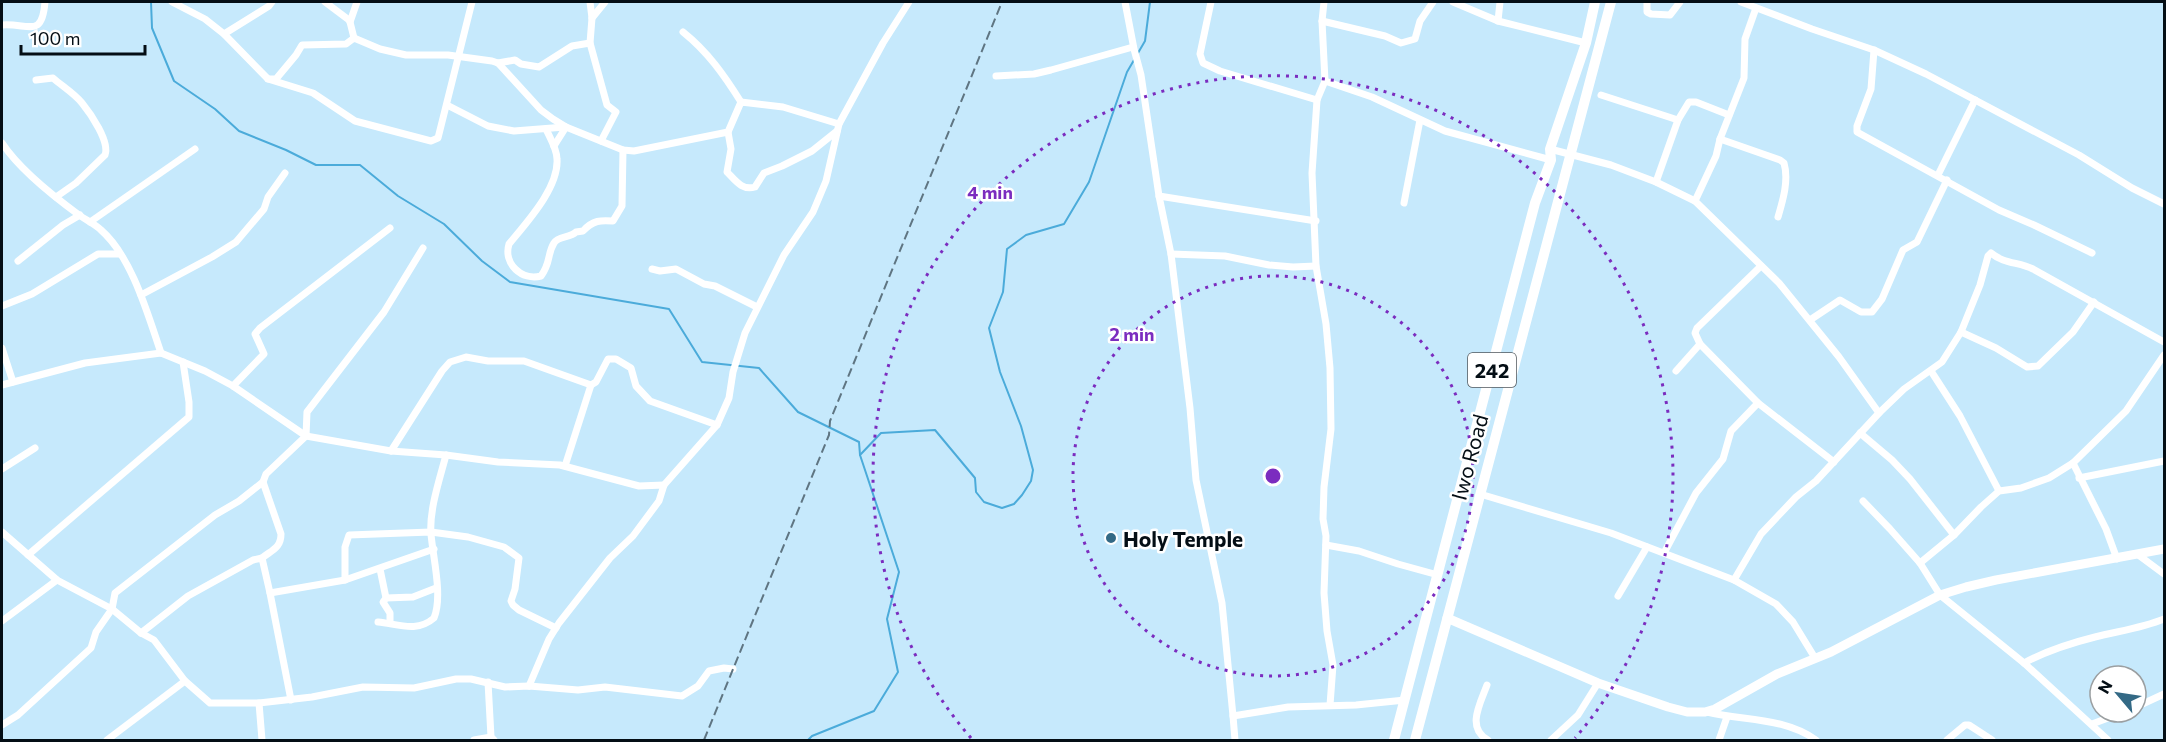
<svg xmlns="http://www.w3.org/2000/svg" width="2166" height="742" font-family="Commissioner,sans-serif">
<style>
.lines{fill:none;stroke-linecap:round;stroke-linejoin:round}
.stream{stroke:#4babda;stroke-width:2}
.street{stroke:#fff;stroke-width:7}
.secondary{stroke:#fff;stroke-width:9}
.primary{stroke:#fff;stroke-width:10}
.rail{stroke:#5f7582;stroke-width:2;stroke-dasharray:9 4.5;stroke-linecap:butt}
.ring{fill:none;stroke:#7b2cbf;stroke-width:3;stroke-dasharray:3 6}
.poi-dot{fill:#336985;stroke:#fff;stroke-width:2}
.labels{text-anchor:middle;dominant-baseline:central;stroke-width:5;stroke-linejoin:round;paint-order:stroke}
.shield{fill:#fff;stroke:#4f565b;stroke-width:1.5}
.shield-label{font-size:20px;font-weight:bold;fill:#040e15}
.street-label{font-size:21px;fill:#040e15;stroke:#fff}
.poi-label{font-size:21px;font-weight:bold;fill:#040e15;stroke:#fff;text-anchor:start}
.centre{fill:#7b2cbf;stroke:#fff;stroke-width:3}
.ring-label{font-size:18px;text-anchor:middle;font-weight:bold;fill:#7b2cbf;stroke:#fff;stroke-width:5;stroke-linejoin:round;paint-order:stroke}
</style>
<rect width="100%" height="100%" fill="#c6e9fc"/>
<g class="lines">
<g class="stream">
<polyline points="151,2 152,28 174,81 215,109 239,131 286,150 316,165 360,165 398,196 444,224 482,261 510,282 669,309 702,362 759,368 798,412 859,442 860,455"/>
<polyline points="1138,53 1145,41 1150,2"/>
<polyline points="808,740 812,736 874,711 898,672 887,619 899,572 860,455 881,433 935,430 975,478 976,492 984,502 1002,508 1014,504 1022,495 1031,481 1033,470 1021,426 1000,372 989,328 1003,292 1007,249 1026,235 1064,224 1089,182 1127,72 1134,60"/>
</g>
<g class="street">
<polyline points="172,2 205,19 224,34 268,79 313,93 355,121 431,141 438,138 472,2"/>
<polyline points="325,2 349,20 350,22"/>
<polyline points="590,2 592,18 590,43 607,105 616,112 601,141"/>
<polyline points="1125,2 1134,49 1141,75 1159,196 1171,254 1190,408 1196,480 1222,603 1233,716 1288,707 1356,705 1405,700"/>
<polyline points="1211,2 1200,54 1203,63 1220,71 1317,100"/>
<polyline points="1324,2 1322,21 1325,81 1317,100 1312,173 1316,266 1326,324 1330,368 1331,429 1324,487 1323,519 1326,536 1324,593 1327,631 1333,665 1330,705"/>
<polyline points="1453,2 1498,21 1586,43"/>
<polyline points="1647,2 1647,12 1651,14 1670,15 1680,2"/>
<polyline points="1741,2 1812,29 1874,50 1926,74 2079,155 2132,188 2164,204"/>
<polyline points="592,18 605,2"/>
<polyline points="1322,21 1385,36 1401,43 1415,39 1420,21 1433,2"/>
<polyline points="1498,21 1500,2"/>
<path d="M2,25C29,23 42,39 45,2"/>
<path d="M683,32C708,52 724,75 741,102"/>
<polyline points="224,34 269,6 272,2"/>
<polyline points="354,38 350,22 357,2"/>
<polyline points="1874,50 1871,89 1857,126 1857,132 1999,210 2034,225 2092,253"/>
<polyline points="498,63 515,60 521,64 539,67 572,46 590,43"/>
<polyline points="996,76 1034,74 1051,70 1133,47"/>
<polyline points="268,79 276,79 296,55 302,45 346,44 354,38 380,49 406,55 448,55 492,61 498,63 541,110 553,119 566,127 623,150 634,151 728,132 741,102 783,107 839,124"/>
<path d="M36,80L53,78C62,86 75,94 82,103C91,114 110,142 105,155L76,183L56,197"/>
<polyline points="1325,81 1372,97 1445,131 1551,160"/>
<polyline points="1601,95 1678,120"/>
<polyline points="447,105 488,126 514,131 565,127"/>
<path d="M546,129C550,138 557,149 557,159C559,188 526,223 509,244C503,264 522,281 541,276C551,263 547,254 554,243C558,236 570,238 576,232L583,231C593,220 601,220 613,221L622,206L623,150"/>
<path d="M728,132L731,149L727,172C735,180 742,191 755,187L764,173L782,166L812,151L837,131"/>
<path d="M1720,139L1780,160L1784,163C1789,180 1783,200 1778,217"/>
<path d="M2,143C19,169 53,196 79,215C86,220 95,224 101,230C132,257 148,315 161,353"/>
<polyline points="554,146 566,127"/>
<polyline points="1550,149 1611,165 1656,182 1695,201 1779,283 1839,357 1879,413"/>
<polyline points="1938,175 1975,100"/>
<polyline points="1656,182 1678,120 1689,102 1696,102 1729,115"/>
<polyline points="1159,196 1316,221"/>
<polyline points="1695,201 1716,156 1720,139 1744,78 1745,39 1756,8"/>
<polyline points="1404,203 1420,120"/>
<polyline points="90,222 195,149"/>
<polyline points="1171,254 1225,256 1269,265 1293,267 1316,266"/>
<polyline points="18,261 63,225 80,215"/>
<polyline points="652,269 660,271 676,269 704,284 715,286 757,307"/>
<polyline points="141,295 212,257 236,242 264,209 268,197 285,173"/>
<polyline points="2,306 32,294 98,254 120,254"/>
<polyline points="1810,320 1840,300 1861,312 1872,312 1882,299 1903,250 1917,242 1947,180"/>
<polyline points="1961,332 1996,348 2027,367 2038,366 2073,332 2094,302"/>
<polyline points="1700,344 1758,403 1834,462"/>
<polyline points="2,348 13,382"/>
<polyline points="1676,371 1700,344 1695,333 1697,328 1761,266"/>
<polyline points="1931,371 1960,416 1999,491"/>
<polyline points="2,385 85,363 161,353 205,371 233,386 306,436 391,451 446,455 498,462 560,465 639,486 664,485"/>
<polyline points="233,386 264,354 255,334 260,328 390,228"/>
<polyline points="1860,433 1892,460 1910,479 1954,535"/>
<polyline points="391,451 442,371 450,362 466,357 488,361 524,361 591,385 596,382 608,359 616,359 631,368 636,386 650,401 717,425"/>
<polyline points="2073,463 2106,529 2117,559"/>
<polyline points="565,466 591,385"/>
<polyline points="2,469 35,448"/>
<polyline points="2079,478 2164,461"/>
<polyline points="1480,494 1611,533 1734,580 1776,604 1793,622 1815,658"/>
<polyline points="1863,501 1890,529 1920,563 1940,595 2024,663 2108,740"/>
<polyline points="2,532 57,580 112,609 141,633 154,640 185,681 210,703 259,703 312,697 363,687 414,688 456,679 471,679 505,687 529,686 578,690 605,687 682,696 698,686 709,671 724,668 733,669"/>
<polyline points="1326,545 1359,551 1398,564 1438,575"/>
<polyline points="1664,553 1696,493 1723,459 1731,431 1758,403"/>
<polyline points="2137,554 2164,574"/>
<polyline points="28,555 189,417 189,402 183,362"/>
<path d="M262,558C272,550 281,548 281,534L263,482"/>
<polyline points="1920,563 1954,535 1981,507 1999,491 2021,488 2049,478 2073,463 2126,411 2164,355"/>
<polyline points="380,569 386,598 383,602 390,613 390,623"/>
<polyline points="345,580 345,547 349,535 431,532 468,537 504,547 519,558 515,589 511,601 513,605 519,610 556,628"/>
<path d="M1734,580L1761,534L1796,497L1816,481L1879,413L1904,389L1942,362L1961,332L1980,285L1988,256L1991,253C2004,264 2019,262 2033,269L2164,342"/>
<polyline points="270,593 291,700"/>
<polyline points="1618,596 1647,547"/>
<polyline points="386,598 413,597 436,588"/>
<polyline points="2,621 57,580"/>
<path d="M378,622C398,624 417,633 434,618C443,596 433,558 431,534C429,510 440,478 446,455"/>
<polyline points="141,633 188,596 253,560 262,558 270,593 345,580 434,549"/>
<path d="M2024,663C2046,651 2071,643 2095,637C2119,631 2142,628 2164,619"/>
<polyline points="488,682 491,737 494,740"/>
<path d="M1487,685C1480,704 1466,728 1488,740"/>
<polyline points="529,686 549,639 559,623 610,558 633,536 659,501 664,485 717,425 729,398 733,372 745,333 784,255 813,212 826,181 839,124 883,43 909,2"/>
<polyline points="259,703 262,740"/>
<polyline points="2136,707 2164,694"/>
<path d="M1707,712C1744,721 1784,717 1816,740"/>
<polyline points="1233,716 1235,740"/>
<polyline points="2092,724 2124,712"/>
<polyline points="2,725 18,715 91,648 96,632 112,609 115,593 215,515 239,501 263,482 266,474 306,436 307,412 384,312 423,248"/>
<polyline points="107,740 185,681"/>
<polyline points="474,740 491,737"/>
<polyline points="1551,740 1578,715 1598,683"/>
<polyline points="1719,740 1727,717"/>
<polyline points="1947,740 1965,725 1969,725 1992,740"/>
</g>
<polyline class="secondary" points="1447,618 1598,683 1668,707 1687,712 1705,712 1715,709 1777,674 1831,652 1940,595 1966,587 1996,580 2164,549"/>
<g class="primary">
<polyline points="1394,740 1535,203 1551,160 1550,149 1586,43 1595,2"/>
<polyline points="1415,740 1611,2"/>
</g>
<polyline class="rail" points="704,740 829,435 830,421 1002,2"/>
</g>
<g class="ring">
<circle cx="1273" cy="476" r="200"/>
<path d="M971 738A400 400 0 1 1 1575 738"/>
</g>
<circle class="poi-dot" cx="1111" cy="538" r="6"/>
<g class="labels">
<rect class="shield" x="1468" y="353" width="48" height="34" rx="4.5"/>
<g class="shield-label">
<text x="1492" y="370">242</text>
</g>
<g class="street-label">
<text transform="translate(1469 457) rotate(-75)">Iwo Road</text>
</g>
<g class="poi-label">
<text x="1123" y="538">Holy Temple</text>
</g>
</g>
<circle cx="1273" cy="476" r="9" class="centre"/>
<g class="ring-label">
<text x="990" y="199">4 min</text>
<text x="1132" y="341">2 min</text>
</g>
<rect width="2166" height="742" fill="none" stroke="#040e15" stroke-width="6"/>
<g transform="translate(2118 694) rotate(299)"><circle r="28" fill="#ffffff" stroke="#9b9fa1" stroke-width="1.5"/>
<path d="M0-4.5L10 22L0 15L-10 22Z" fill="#336985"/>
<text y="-9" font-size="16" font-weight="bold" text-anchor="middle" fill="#040e15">N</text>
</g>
<path d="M21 45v9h124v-9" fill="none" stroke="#040e15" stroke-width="3"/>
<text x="30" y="45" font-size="18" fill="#040e15" stroke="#ffffff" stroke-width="4.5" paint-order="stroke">100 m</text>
</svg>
